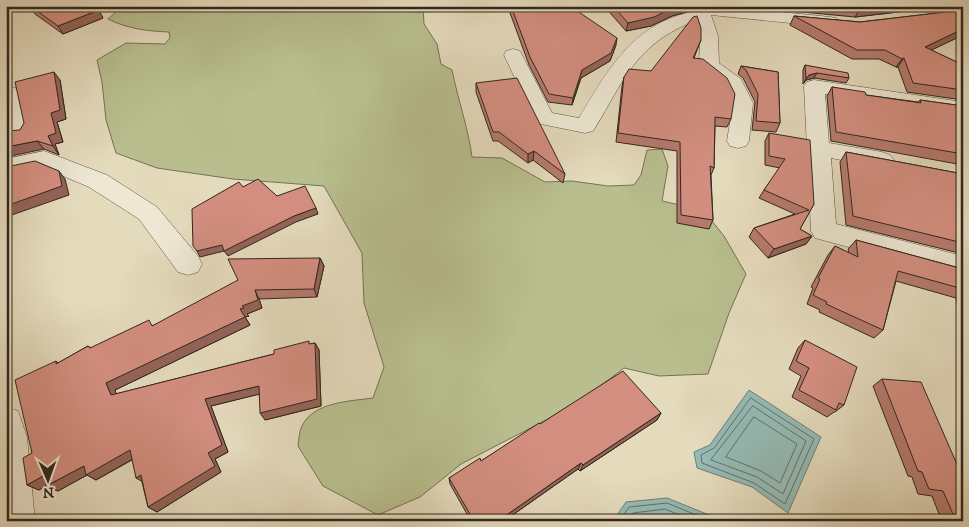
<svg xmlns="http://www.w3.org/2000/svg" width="969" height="527" font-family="'IM FELL DW Pica',serif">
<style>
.green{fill:#b8be8e;stroke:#747256}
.water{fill:#95bab4;stroke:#6d7f78}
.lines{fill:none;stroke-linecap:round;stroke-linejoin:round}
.shore{stroke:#627068;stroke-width:1}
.minor-casing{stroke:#5d5445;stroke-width:1}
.minor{fill:#ede7d3;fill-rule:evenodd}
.wall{fill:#b57a6d;stroke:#30271d}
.shaded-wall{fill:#946359;stroke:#30271d}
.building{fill:#d38e7f;stroke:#30271d}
</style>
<rect width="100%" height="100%" fill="#e4dabc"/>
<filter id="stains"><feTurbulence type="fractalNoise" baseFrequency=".004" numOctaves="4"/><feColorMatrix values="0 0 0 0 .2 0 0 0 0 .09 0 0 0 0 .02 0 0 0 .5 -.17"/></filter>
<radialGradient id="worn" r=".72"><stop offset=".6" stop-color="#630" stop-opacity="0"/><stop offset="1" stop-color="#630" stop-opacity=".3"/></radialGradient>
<path class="green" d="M123,6H423L424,24L437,44L441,64L452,70C458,100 468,127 472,157L502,158L545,182L572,181L608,186L634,185L641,175L647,150L662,149L668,166L662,201L703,210L724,236L746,274L729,313L708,374L659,376L624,368L575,405L461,464L420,497L378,515L323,486L298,446C299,440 299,431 302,426C313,402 351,401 373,398L384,367L364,303L362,253L324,186L233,179L157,168L116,153L106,120L102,82L97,60L126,43L165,44L170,38L169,32C147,31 128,29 108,19Z"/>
<g class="water">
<polygon points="749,390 821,437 788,513 752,487 697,468 694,452 710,445"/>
<polygon points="667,498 724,521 613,521 626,502"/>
</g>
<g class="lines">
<g class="shore">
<polygon points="751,398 814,439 785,504 754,483 702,463 701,455 714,448"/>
<polygon points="753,406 806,441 783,494 757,477 711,460"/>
<polygon points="754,417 797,444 780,483 761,471 726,457"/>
<polyline points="619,521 629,507 667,503 711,521"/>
<polyline points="627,521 633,513 665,509 694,521"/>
</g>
<g class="minor-casing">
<g id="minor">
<path d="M396,6H437V7L435,11C424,13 409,12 398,10Z"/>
<path d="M689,6H724L830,17L836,18L839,22L836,26L830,27L711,15L718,36L719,63L741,79L753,103L749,141L746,146L738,148L730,146L727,141L733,103L725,86L699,65L700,36L696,22C685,24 677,29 668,34C628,59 617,94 593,131L585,133L536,123L504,55L506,51L513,49L520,51L552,113L579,118C607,71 634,22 693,12Z"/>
<polygon points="814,80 963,102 963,114 825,94 829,143 882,152 890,155 894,160 890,165 882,168 831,158 836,224 963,256 963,278 815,238 811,231 804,86 807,82"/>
<polygon points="11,87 18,89 21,93 29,132 26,137 18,139 10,137 6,127 6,88"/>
<polygon points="44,151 107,175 157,207 198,256 202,264 198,272 188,275 178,272 139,219 89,187 42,167 6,175 6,159"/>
<polygon points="6,407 18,411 27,437 35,521 6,521"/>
</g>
</g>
<use href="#minor" class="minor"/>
</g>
<g class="wall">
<polygon points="30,6 101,6 94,8 103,18 63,34 35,14"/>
<polygon points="509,6 570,6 616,45 610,61 581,78 572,105 548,102 529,65 509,10"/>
<polygon points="604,6 691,6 690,11 672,16 651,26 626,31"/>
<polygon points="739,6 950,6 855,17"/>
<polygon points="963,10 963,35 931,50 963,65 963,100 907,92 898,67 896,67 879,59 852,59 790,25 794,16 860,22"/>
<polygon points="701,40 694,58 731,119 727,127 715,126 714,168 711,175 713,220 709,229 677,223 677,151 616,142 622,86 624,77 651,71"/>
<polygon points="805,65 849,78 846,83 814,78 806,80 803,84 803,70"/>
<polygon points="741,66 778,72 780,123 776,132 752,130 755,102 743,78 738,74"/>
<polygon points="60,80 66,119 57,122 63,142 55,144 59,155 44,149 20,130"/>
<polygon points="476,83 565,174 563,183 533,160 528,163 498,141 493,141 476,92"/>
<polygon points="832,87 866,95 918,102 920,100 963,106 963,165 831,141 827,96"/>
<polygon points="769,133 814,204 800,229 812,236 806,244 768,258 749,237 754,228 795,214 759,198 764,190 780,168 765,165 765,141"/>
<polygon points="846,152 963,174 963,254 846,225 840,162"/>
<polygon points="856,240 963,269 963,329 956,298 896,281 883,330 874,338 819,312 820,310 807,304 813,288 811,287 828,255 835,246 849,253 848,249"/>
<polygon points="320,258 324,266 317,297 259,299 262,308 247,314 249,316 245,317 250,325 115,390 116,394 274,354 315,343 319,350 321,406 265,420 259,394 211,406 228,452 215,459 221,472 157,512 148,507 142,482 132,460 96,480 87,475 58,491 46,486 39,490 27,485 32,453 56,361 58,363 88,346 91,348 154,325"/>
<polygon points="805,340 844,405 835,412 834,412 827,417 792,397 801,376 789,369 798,348"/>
<polygon points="882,379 963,478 963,521 941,519 932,496 918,494 912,477 908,476 873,386"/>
<polygon points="661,413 657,420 580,471 578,469 504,521 471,521 450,484 449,478 481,461 540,424"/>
</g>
<g class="shaded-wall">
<polygon points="83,6 101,6 86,11"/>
<polygon points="678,6 691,6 690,11 672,16 651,26 626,31 628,23"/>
<polygon points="880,6 950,6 855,17 860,9"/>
<polygon points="99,10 103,18 63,34 58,26"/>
<polygon points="963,29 963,35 919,56 925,47"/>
<polygon points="617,38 616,45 610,61 581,78 572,105 573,98 582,70"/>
<polygon points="904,58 898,67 896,67 902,59"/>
<polygon points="54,72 60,80 66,119 57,122 63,142 55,144 59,155 53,146 48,136"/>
<polygon points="817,73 814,78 806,80 803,84 806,79 809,75"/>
<polygon points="37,141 44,149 6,157 6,147"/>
<polygon points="534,151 533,160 528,163 528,154"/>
<polygon points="59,171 65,179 69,195 6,217 6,206"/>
<polygon points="316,208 318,214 296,222 228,256 224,251 200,257 197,251"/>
<polygon points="812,236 806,244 768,258 774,249"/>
<polygon points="320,258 324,266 317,297 314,289"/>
<polygon points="255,290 259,299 262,308 247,314 249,316 245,317 250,325 115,390 119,402 111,395 106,383 240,309 242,306"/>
<polygon points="315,343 319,350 321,406 265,420 260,413"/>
<polygon points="259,386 264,393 211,406 228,452 215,459 221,472 157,512 148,507 208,453 205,399"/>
<polygon points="661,413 657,420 580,471 583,465"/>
<polygon points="130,450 138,456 96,480 87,475 58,491 46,486 84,466"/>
<polygon points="581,463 578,469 504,521 498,521"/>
<polygon points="45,475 56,481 39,490 27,485"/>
<polygon points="141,475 145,483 136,478"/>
</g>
<g class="building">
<polygon points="30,6 89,6 99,10 58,26"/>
<polygon points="511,6 570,6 617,38 611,53 582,70 573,98 549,94 530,57"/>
<polygon points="613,6 678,6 674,7 654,17 628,23"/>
<polygon points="834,6 880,6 860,9"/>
<polygon points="963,10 963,29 925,47 963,65 963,90 913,83 904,58 902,59 885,50 857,50 794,16 860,22"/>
<polygon points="697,16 701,28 701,40 693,58 703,59 727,78 735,94 731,119 715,117 714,168 710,166 713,220 681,215 680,142 618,133 624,77 629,69 651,71 693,17"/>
<polygon points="805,65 848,73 849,78 817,73 809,75 806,79"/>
<polygon points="741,66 778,72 780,123 756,121 758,94 746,70"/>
<polygon points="54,72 60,110 51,113 56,133 48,136 53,146 37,141 6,147 6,131 20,130 24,123 15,82"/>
<polygon points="517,78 565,174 534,151 528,154 499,132 493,132 476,83"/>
<polygon points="832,87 865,92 866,95 921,103 920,100 963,106 963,154 836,132"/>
<polygon points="769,133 810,140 814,204 800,229 812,236 774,249 754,228 809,210 764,190 785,159 769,156"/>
<polygon points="846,152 963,174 963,243 853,216"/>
<polygon points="35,161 59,171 62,186 6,206 6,167"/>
<polygon points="258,179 277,196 305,186 316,208 294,216 224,251 222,245 197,251 193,246 192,209 239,182 243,187"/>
<polygon points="856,240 963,269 963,289 898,271 883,330 826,304 827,302 813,295 820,279 818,278 835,246 858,257"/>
<polygon points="320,258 314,289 255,290 258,300 242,306 244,308 240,309 245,317 106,383 111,395 274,354 274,350 309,341 309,344 315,343 317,399 260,413 259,386 205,399 222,445 208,453 215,466 148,507 141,475 136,478 130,450 86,475 84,466 46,486 45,475 27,485 23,458 32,453 15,380 56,361 56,364 88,346 90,348 149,320 152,326 238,280 228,259"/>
<polygon points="805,340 857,367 844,405 839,403 836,410 799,390 809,368 796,361"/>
<polygon points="623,371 661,413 583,465 581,463 498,521 474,521 449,478 480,458 481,461 539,423 540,424"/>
<polygon points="882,379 921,382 963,478 963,515 953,514 943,491 929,489 922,472 918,471"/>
</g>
<rect width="969" height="527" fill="none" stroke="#e4dabc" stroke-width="25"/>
<rect x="8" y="8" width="954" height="512" fill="none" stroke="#30271d" stroke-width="2.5"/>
<rect x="12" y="12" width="944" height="502" fill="none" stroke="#30271d"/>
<g transform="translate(48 480) rotate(178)" stroke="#ede7d3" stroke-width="4" paint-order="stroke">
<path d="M0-4L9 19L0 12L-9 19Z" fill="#30271d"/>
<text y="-8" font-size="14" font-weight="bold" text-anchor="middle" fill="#30271d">N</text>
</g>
<rect width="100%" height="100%" filter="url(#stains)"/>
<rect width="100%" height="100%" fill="url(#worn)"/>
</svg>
